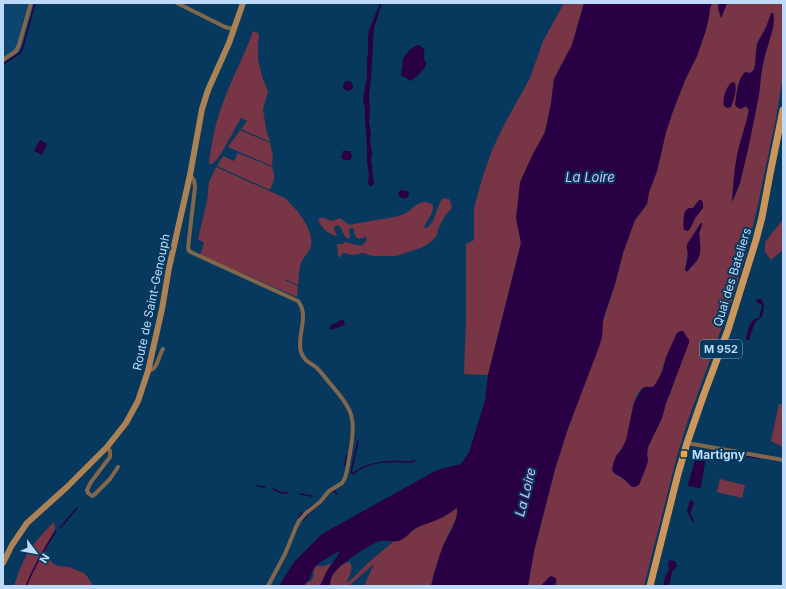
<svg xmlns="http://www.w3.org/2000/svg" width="786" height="589" font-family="Inter,sans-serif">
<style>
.built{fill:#0d456e}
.green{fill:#773545;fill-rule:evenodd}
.water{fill:#2a0044}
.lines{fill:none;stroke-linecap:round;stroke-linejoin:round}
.stream{stroke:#2a0044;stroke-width:1.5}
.street{stroke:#82674c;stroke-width:4}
.secondary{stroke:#ac8255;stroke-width:6}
.primary{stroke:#cc965b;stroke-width:7}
.poi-dot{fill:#f4a344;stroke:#07385d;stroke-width:1.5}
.labels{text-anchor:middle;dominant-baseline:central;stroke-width:4;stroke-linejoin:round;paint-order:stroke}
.shield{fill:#07385d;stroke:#86aaca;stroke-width:1}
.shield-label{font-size:11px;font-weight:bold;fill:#bddbf8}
.street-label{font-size:12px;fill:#bddbf8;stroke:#07385d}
.poi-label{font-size:12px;font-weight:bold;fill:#bddbf8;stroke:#07385d;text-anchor:start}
.water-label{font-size:13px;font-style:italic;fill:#dcbefa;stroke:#07385d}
</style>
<rect width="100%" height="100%" fill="#07385d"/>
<polygon class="built" points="3,3 35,3 20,51 3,63"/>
<g class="green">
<polygon points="564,3 584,3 572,45 554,79 551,104 545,132 516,218 521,243 488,375 464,374 466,321 466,244 474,240 474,208 482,179 492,150 504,125 530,78 543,41"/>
<path d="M712,3H719L718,8L721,18L727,3H783V76L776,118L757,209L746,254L733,297L688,420L677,456L644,586H555L557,580L544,582L541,586H528L534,551L555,469L615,284L623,253L630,230L635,220L647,204L649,192L657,171L666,132L673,111L685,80L697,56L705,33L709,17L710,8ZM768,22L773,28L764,59L761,76L759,95L740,183L733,201L749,110L746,106L741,109L735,105C737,94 737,80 745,72L750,73C758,68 755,57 756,49C757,39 765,31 768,22ZM699,200L702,201L701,210L695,218L690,229L687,231L684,227C684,218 682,209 693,208ZM699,225C699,234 702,252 698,259C696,263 690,268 688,271L685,270C686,264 687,256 688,250C691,241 695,233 699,225ZM680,331L676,375L672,389L666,403L662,418L648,447L647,454L648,460L628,483C626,482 625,480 623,479C619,475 613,475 613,469C612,458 622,450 626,441C631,428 631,395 643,388C646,386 650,387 653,387C662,378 662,366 667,356C670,348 674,340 677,333Z"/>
<path d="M253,31L258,33L259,35L258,45V60L262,76L268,92L263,109L266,129L270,142L241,129L247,121L241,118L222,152L218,158L212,164H209C211,144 216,119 224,100C232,77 245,55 253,31Z"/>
<polygon points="240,130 270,143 273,156 272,166 228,147"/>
<path d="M238,153L272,167C276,178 274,180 270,190L217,166L223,156L234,161Z"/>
<path d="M216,167L285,198L300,214V216L302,217C308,228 316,240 308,252C306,256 302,259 301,263C299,269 299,278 298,285L285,279V280L298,286L297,297L200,255L204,243L198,239L207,201L209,182Z"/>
<path d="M446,198L449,199L452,206L451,209L445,216L441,223L438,229L437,235L432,241L423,247L396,256H373L363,253L353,255L343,253L340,257H339L338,255L337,244H343L344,242C352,242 364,252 367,238L365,237L359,239C355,237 354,234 354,229L352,228L349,229V232L350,235V237L349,239C339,233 345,228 337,225L335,226L334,229L337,235L336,236C328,234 321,227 318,220L320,218H324L332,221L340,218L349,225C362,222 376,220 389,218C394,217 399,216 404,214C414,210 419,196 433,205C434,213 428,219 425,225L424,227L427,228C436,221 436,208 442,199Z"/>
<polygon points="783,221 783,250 771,260 765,252 765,242 781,222"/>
<polygon points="779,404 783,404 783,447 771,441"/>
<polygon points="720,479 745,485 742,498 717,492"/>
<path d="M457,508C458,518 453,525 448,535C441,551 435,569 431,586H364L374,564L349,586H330C330,575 339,563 350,562C354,570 349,576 346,583L353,578L369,562L394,541C403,542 408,533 415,529C423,524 432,522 441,518C447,515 452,511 457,508Z"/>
<path d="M54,522L55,529L44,550L52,563L58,566L69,567L84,573L87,576L93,586H14C18,574 22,562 29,551C36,540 45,531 54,522Z"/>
<polygon points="329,564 331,564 327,571 320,586 304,586 307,582 311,581 314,575 313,572 316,566 324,566"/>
</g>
<g class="water">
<polygon points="380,3 382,3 374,28 371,79 369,95 370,111 369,122 371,134 370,142 372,152 371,160 374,183 372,186 370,186 368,184 369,175 367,161 367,146 365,118 365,108 363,99 367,76 367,60 368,53 368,37 369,30"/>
<path d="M584,3H712L710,8L709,17L705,33L697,56L685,80L673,111L666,132L657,171L649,192L647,204L635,220L623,253L615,284L605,313L603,321L602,337L599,347L567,431L555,469L534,551L528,586H431C434,573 438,559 443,546C448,534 459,521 457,508C452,511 447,515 441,518C433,522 424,524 416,528C410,532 407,537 401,540C395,543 387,540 380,541C371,543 341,564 335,572C331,576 330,581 330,586H320L327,571L340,552L339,551L319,563L314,568L309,580L304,586H279L294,562L322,534L437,470L461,464L469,452L485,401L488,375L521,243L516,218L520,182L533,154L545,132L551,104L554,79L572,45Z"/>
<polygon points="719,3 727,3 721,18 718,8"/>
<path d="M771,13H773L774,19L773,28L764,59L761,76L759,95L749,145L740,183L732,202C733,187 734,171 737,155C740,140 746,125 749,110L746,106L741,109L738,108L735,105C737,94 737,80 745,72L750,73L754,70L755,65L757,44L766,28Z"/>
<path d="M417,45H419L424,49C425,52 424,55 424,59C425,62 427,61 426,65C424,70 415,79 410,81L405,77L401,76L403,59L409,50Z"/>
<circle cx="348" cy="86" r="5"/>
<path d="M732,82L735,83C737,91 734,99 731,107L727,108L724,106C722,98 726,87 732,82Z"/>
<polygon points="40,140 47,144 42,155 34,151"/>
<path d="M343,151H350L351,152L352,157L350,160C347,161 344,160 341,158Z"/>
<path d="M400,190L407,191L409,192L408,197C404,199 401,199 398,194Z"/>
<path d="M699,200H701L703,203V208L695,218L692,225L688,231L684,230C683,226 683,213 686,210C688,208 690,208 693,208Z"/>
<path d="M701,223H702C702,228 699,231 699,235C700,242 702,254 697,260C696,262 694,263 693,265C690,267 689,270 687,272L685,270C686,265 688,260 688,255C688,251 686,249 687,244Z"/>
<path d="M757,299H761L764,305C762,313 765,317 756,321L754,325L749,340H747L746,339C748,330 749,319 759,318L762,306V305L756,302Z"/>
<polygon points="341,320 343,320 345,323 344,325 331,330 330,329 330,326"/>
<polygon points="680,331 683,331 689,340 689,343 666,403 662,418 648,447 647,454 648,460 647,465 639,485 635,487 632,487 623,478 614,473 612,470 613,465 616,456 622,449 626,440 634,403 643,388 646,387 653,387 656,383 663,370 666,357 677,333"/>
<polygon points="702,454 706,455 706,457 701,487 699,488 689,486 688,484 695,460"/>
<polygon points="690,500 692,500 694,503 690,513 694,521 693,523 687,511"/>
<polygon points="671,560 676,562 677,566 672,572 669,586 663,586 665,577 669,570 668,564 669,561"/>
<polygon points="551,576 556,578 555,586 541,586 548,578"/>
</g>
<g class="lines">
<g class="stream">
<polyline points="3,64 20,53 22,50 35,3"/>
<path d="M358,441L351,472L353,474C368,460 392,461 411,462L415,460"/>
<polyline points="706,455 713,454 714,452 728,454 729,453 759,458"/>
<polyline points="345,465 347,455"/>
<polyline points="257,486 265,487"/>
<polyline points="273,489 282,493 288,493"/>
<polyline points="332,491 333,490 337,494"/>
<polyline points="300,494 312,496"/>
<polyline points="308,509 313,505"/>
<polyline points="310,512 321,503"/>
<polyline points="299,517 302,513"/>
<polyline points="303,520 308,514"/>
<polyline points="60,528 77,508"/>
<path d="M26,586C34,567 44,549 56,531"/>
</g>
<g class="street">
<polyline points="177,3 225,27 233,29"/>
<polyline points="3,60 16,51 19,45 31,3"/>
<path d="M190,175L194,180L195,187L188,248L189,251L197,255L298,301C310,316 296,336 301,352C305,363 311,362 318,369C320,371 322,374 324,376C333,388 350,404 352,419C354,430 352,442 350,453C348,462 348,472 344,480L342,483L329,491L320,502L306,513L299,521L296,527L285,554L268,586"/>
<path d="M148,371C158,370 158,356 163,349"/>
<polyline points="687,443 783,460"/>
<polyline points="107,447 110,451 110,457 91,482 87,490 88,493 92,496 94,495 110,479 118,467"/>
</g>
<polyline class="secondary" points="3,563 12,545 27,523 67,487 107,447 126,423 138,401 148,371 162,309 169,268 190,175 202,109 208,90 229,43 243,3"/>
<polyline class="primary" points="650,586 678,474 687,443 704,394 728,330 756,240 762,217 770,174 783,110"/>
</g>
<rect class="poi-dot" x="680" y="450" width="8" height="8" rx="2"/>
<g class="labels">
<rect class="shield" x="700" y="340" width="42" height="18" rx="3"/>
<g class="shield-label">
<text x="721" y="349">M 952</text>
</g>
<g class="street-label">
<text transform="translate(732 277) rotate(-73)">Quai des Bateliers</text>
<text transform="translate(151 302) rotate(-78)">Route de Saint-Genouph</text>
</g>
<g class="poi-label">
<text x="692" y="454">Martigny</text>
</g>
<g class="water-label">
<text x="590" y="177">La Loire</text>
<text transform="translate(525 492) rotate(-76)">La Loire</text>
</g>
</g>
<rect width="786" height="589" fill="none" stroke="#bddbf8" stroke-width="8"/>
<g transform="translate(36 553) rotate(122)" stroke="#07385d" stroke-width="3" paint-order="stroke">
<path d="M0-3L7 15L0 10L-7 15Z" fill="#bddbf8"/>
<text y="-6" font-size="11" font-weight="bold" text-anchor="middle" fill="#bddbf8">N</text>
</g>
</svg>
